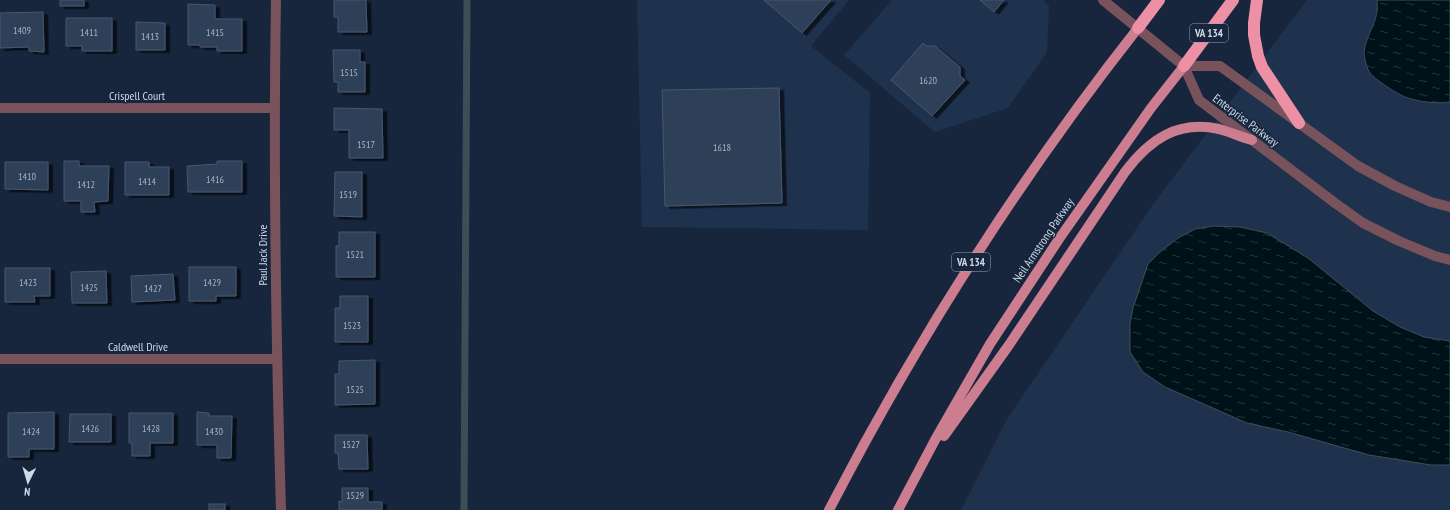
<svg xmlns="http://www.w3.org/2000/svg" width="1450" height="510" font-family="'PT Sans Narrow',sans-serif">
<style>
.built{fill:#1f324d}
.water{fill:url(#water-ripples);stroke:#3e4e57}
.lines{fill:none;stroke-linecap:round;stroke-linejoin:round}
.stream{stroke:#3e4e57;stroke-width:7}
.building{fill:#2f3f58;stroke:#465771;filter:url(#shadow)}
.minor{stroke:#79535b;stroke-width:10}
.tertiary{stroke:#79535b;stroke-width:10}
.primary{stroke:#cc7e90;stroke-width:10}
.motorway{stroke:#ed8fa5;stroke-width:12}
.labels{text-anchor:middle;dominant-baseline:central;stroke-width:3;stroke-linejoin:round;paint-order:stroke}
.number-label{font-size:10px;fill:#a7b2c5}
.shield{fill:#17263d;stroke:#98a3b5;stroke-width:1}
.shield-label{font-size:11px;font-weight:bold;fill:#cfd9e9}
.street-label{font-size:12px;fill:#cfd9e9;stroke:#17263d}
</style>
<defs>
<pattern id="water-ripples" width="26" height="14" patternUnits="userSpaceOnUse"><rect width="26" height="14" fill="#001219"/><path d="M2 4q2-2 4 0t4 0M15 11q2-2 4 0t4 0" fill="none" stroke="#24343a"/></pattern>
<filter id="shadow"><feDropShadow dx="4.5" dy="2.5" stdDeviation="0" flood-color="#0009"/></filter>
</defs>
<rect width="100%" height="100%" fill="#17263d"/>
<g class="built">
<polygon points="637,0 849,0 811,46 870,93 868,230 642,227"/>
<polygon points="892,0 1043,0 1049,6 1047,52 1008,108 935,132 844,55"/>
<polygon points="1307,0 1450,0 1450,510 961,510 1007,419 1154,203"/>
</g>
<g class="water">
<path d="M1377,0H1450V102C1436,104 1421,102 1408,98C1400,96 1374,79 1370,73C1367,69 1364,57 1364,52C1366,33 1380,21 1377,0Z"/>
<polygon points="1214,226 1240,227 1267,233 1308,258 1373,311 1400,327 1424,337 1450,341 1450,465 1431,465 1369,455 1288,432 1247,423 1165,387 1143,372 1130,352 1130,324 1133,308 1148,264 1160,252 1178,238 1195,229"/>
</g>
<g class="lines">
<polyline class="stream" points="464,510 467,0"/>
</g>
<g class="building">
<rect x="60" y="0" width="24" height="6"/>
<polygon points="334,0 366,0 367,32 338,32 338,17 334,17"/>
<polygon points="764,0 831,0 802,33"/>
<polygon points="980,0 1004,0 994,12"/>
<polygon points="188,4 215,5 215,19 242,19 242,51 217,51 217,47 200,47 200,45 188,45"/>
<polygon points="43,12 44,52 29,51 29,47 0,48 0,13"/>
<polygon points="66,18 112,18 112,51 82,51 82,46 66,46"/>
<polygon points="136,22 165,23 165,50 136,50"/>
<polygon points="923,43 926,46 935,46 960,67 960,76 965,80 932,116 891,80"/>
<polygon points="333,50 360,50 360,62 365,62 365,92 338,92 338,82 334,82"/>
<polygon points="779,88 782,203 665,206 662,90"/>
<polygon points="334,108 382,109 383,158 349,158 349,130 334,130"/>
<polygon points="64,161 79,161 79,166 109,166 108,201 94,202 95,212 81,212 81,201 64,201"/>
<polygon points="217,161 242,161 242,192 188,192 187,166 217,164"/>
<polygon points="5,162 48,162 48,190 5,189"/>
<polygon points="125,162 149,162 149,167 169,167 169,195 125,195"/>
<polygon points="335,172 362,172 362,217 334,216"/>
<polygon points="339,232 375,232 375,277 336,277 336,246 339,246"/>
<polygon points="189,267 236,267 236,296 216,296 216,301 189,301"/>
<polygon points="5,268 50,268 50,296 34,296 35,302 5,302"/>
<polygon points="106,271 107,303 72,303 71,272"/>
<polygon points="173,274 175,300 132,302 131,276"/>
<polygon points="340,296 368,296 368,342 335,342 335,308 340,308"/>
<polygon points="375,360 375,404 335,405 335,374 339,374 339,361"/>
<polygon points="54,412 54,449 29,449 29,457 8,457 8,413"/>
<polygon points="197,412 209,413 209,416 232,416 231,458 217,458 217,445 197,445"/>
<polygon points="129,413 173,413 173,443 150,443 150,456 132,456 132,443 129,443"/>
<polygon points="70,414 111,414 111,442 69,442"/>
<polygon points="335,435 367,435 368,469 339,469 338,453 335,453"/>
<polygon points="342,488 368,488 368,502 382,502 382,510 339,510 339,501 342,502"/>
<rect x="209" y="504" width="16" height="6"/>
</g>
<g class="lines">
<g class="minor">
<path d="M276,0C273,170 276,340 281,510"/>
<polyline points="0,108 274,108"/>
<polyline points="1450,207 1431,202 1395,186 1358,166 1220,66 1184,66 1199,100 1335,203 1363,223 1399,241 1435,256 1450,260"/>
<polyline points="0,359 276,359"/>
</g>
<polyline class="tertiary" points="1103,0 1184,66"/>
<g class="primary">
<path d="M944,436L1009,345L1125,172C1149,140 1177,120 1219,129C1230,132 1241,137 1252,140"/>
<path d="M829,510C917,340 1019,179 1138,28"/>
<polyline points="898,510 935,440 990,344 1059,239 1151,108 1184,66"/>
</g>
<g class="motorway">
<polyline points="1257,0 1254,23 1254,35 1258,56 1262,67 1299,123"/>
<polyline points="1138,28 1159,0"/>
<polyline points="1184,66 1233,0"/>
</g>
</g>
<g class="labels">
<g class="number-label">
<text x="22" y="30">1409</text>
<text x="89" y="32">1411</text>
<text x="215" y="32">1415</text>
<text x="150" y="36">1413</text>
<text x="349" y="72">1515</text>
<text x="928" y="80">1620</text>
<text x="366" y="144">1517</text>
<text x="722" y="147">1618</text>
<text x="27" y="176">1410</text>
<text x="215" y="179">1416</text>
<text x="147" y="181">1414</text>
<text x="86" y="184">1412</text>
<text x="348" y="194">1519</text>
<text x="355" y="254">1521</text>
<text x="28" y="282">1423</text>
<text x="212" y="282">1429</text>
<text x="89" y="287">1425</text>
<text x="153" y="288">1427</text>
<text x="352" y="325">1523</text>
<text x="355" y="389">1525</text>
<text x="90" y="428">1426</text>
<text x="151" y="428">1428</text>
<text x="31" y="431">1424</text>
<text x="214" y="431">1430</text>
<text x="351" y="444">1527</text>
<text x="355" y="495">1529</text>
</g>
<g class="shield">
<rect x="1190" y="24" width="38" height="18" rx="3"/>
<rect x="952" y="253" width="38" height="18" rx="3"/>
</g>
<g class="shield-label">
<text x="1209" y="33">VA 134</text>
<text x="971" y="262">VA 134</text>
</g>
<g class="street-label">
<text x="137" y="95">Crispell Court</text>
<text transform="translate(1246 120) rotate(37)">Enterprise Parkway</text>
<text transform="translate(1043 240) rotate(-56)">Neil Armstrong Parkway</text>
<text transform="translate(262 255) rotate(-90)">Paul Jack Drive</text>
<text x="138" y="346">Caldwell Drive</text>
</g>
</g>
<g transform="translate(28 482) rotate(185)" stroke="#17263d" stroke-width="3" paint-order="stroke">
<path d="M0-3L7 15L0 10L-7 15Z" fill="#cfd9e9"/>
<text y="-6" font-size="11" font-weight="bold" text-anchor="middle" fill="#cfd9e9">N</text>
</g>
</svg>
